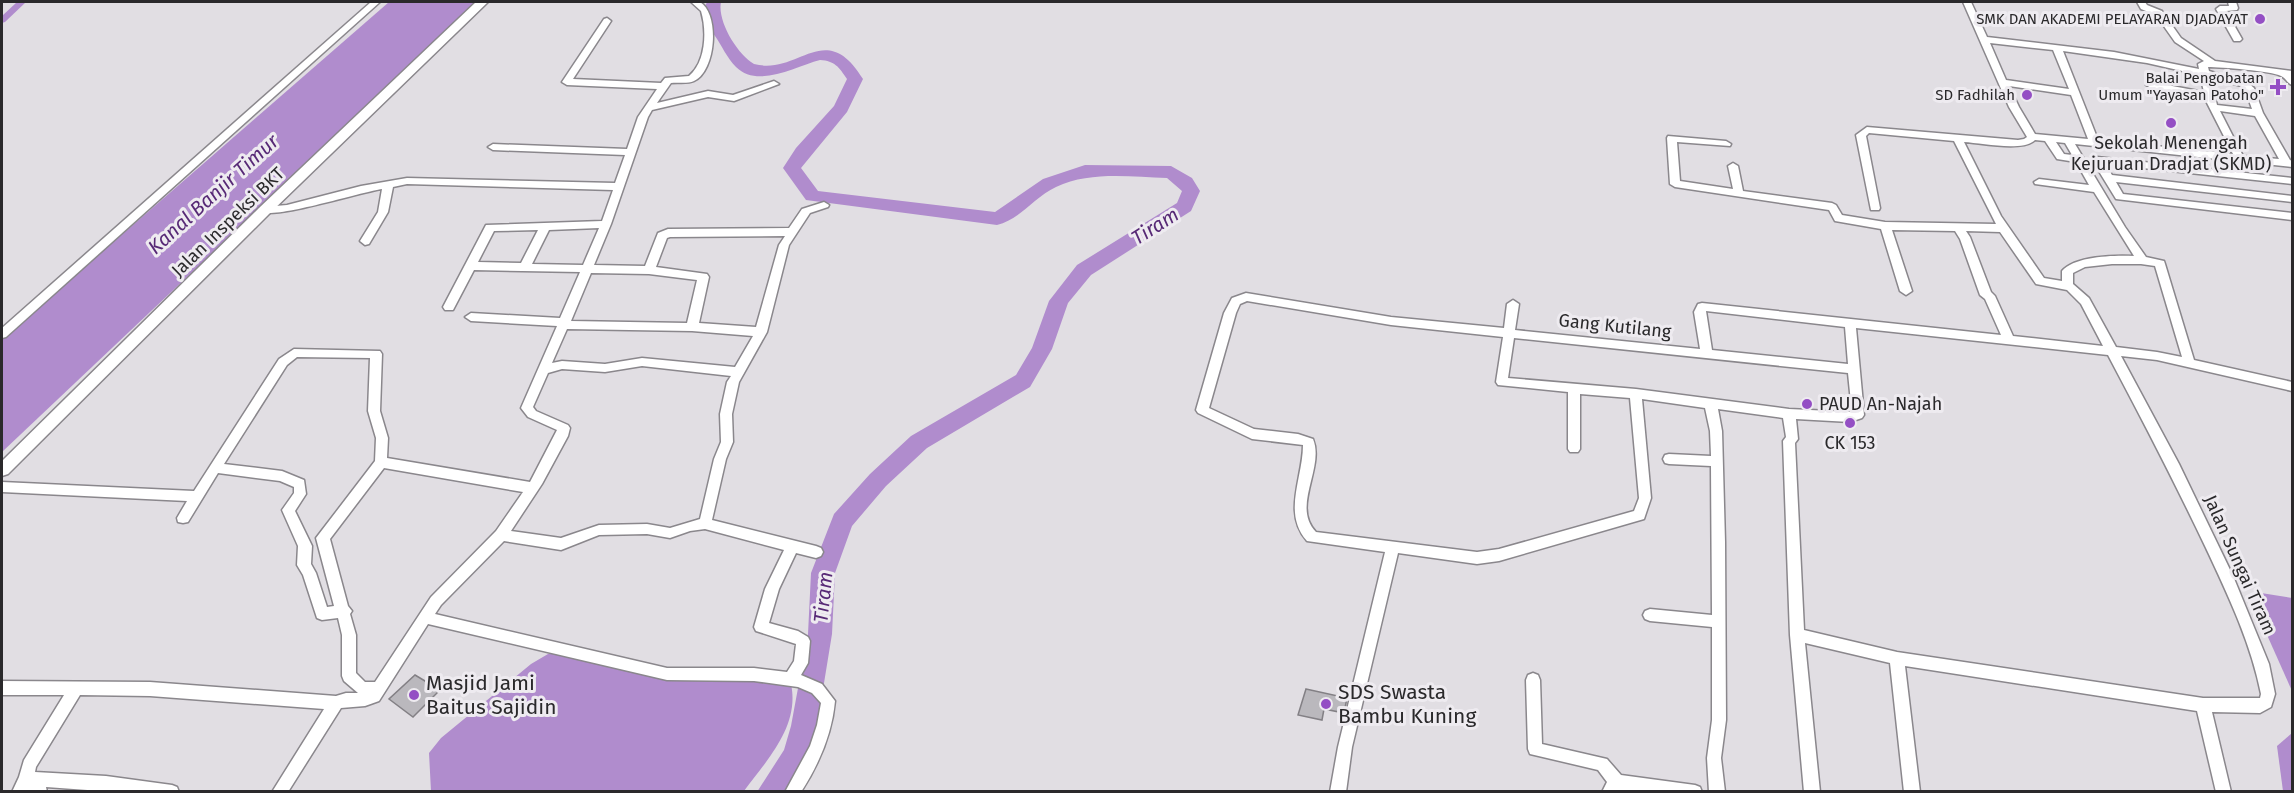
<svg xmlns="http://www.w3.org/2000/svg" width="2294" height="793" font-family="'Fira Sans',sans-serif">
<style>
.water{fill:#b08ccd}
.lines{fill:none;stroke-linecap:round;stroke-linejoin:round}
.canal{fill:#b08ccd;fill-rule:evenodd}
.river{fill:#b08ccd;fill-rule:evenodd}
.building{fill:#bab8bd;stroke:#838085;stroke-width:1.5}
.minor-casing{stroke:#8a878c;stroke-width:3}
.tertiary-casing{stroke:#8a878c;stroke-width:3}
.minor{fill:#fff;fill-rule:evenodd}
.tertiary{fill:#fff;fill-rule:evenodd}
.poi-dot{fill:#944fc4;stroke:#eeebf0;stroke-width:2}
.labels{text-anchor:middle;dominant-baseline:central;stroke-width:6;stroke-linejoin:round;paint-order:stroke}
.far-poi-label{font-size:15px;fill:#2a292b;stroke:#eeebf0;text-anchor:end}
.poi-label{font-size:18px;fill:#2a292b;stroke:#eeebf0}
.street-label{font-size:18px;fill:#2a292b;stroke:#eeebf0}
.water-label{font-size:20px;font-style:italic;fill:#572976;stroke:#eeebf0}
.near-poi-label{font-size:21px;fill:#2a292b;stroke:#eeebf0;text-anchor:start}
</style>
<rect width="100%" height="100%" fill="#e1dee3"/>
<g class="water">
<polygon points="389,2 478,2 2,452 2,339"/>
<polygon points="2261,593 2292,598 2292,691 2251,599"/>
<path d="M561,653L683,680L747,679L791,684C800,726 767,760 744,791H431L429,753L441,738L531,664L548,654Z"/>
<polygon points="2292,733 2292,791 2283,791 2277,746"/>
</g>
<g class="lines">
<polygon class="canal" points="17,2 26,2 5,22 2,23 2,16"/>
<path class="river" d="M707,2H721C717,21 737,54 754,64C799,76 825,17 863,79L847,112L801,168L818,191L995,212L1043,179L1085,165L1171,166L1192,178L1200,191L1191,211L1091,275L1068,303L1052,349L1030,387L927,448L886,486L852,526L835,573L832,634L817,726L804,765L786,792H757L784,750L791,726L808,634L811,573L834,514L870,474L911,436L1016,375L1032,348L1049,301L1077,265L1177,203L1182,191L1167,178C1130,177 1090,171 1056,187C1034,197 1021,219 997,225L806,200L783,168L796,148L834,106L847,79C839,67 835,61 820,60C796,66 758,89 736,67C727,58 722,46 715,36C708,25 701,15 707,2Z"/>
</g>
<g class="building">
<polygon points="415,675 440,690 413,717 389,699"/>
<polygon points="1306,689 1347,698 1344,713 1324,709 1322,720 1298,715"/>
</g>
<g class="lines">
<g class="minor-casing">
<g id="minor">
<polygon points="371,2 380,2 6,337 2,338 2,328"/>
<path d="M691,2H700C720,14 716,71 694,81C688,84 678,82 671,83L657,103L708,91L733,95L774,81L779,84L734,101L708,97L652,110L648,117L611,224L594,265L645,266L658,233L668,229L789,228L802,209L824,202L829,205L828,207L810,213L789,245L767,332L739,382L732,414L733,442L726,459L712,520L816,546L821,548L823,552L821,556L816,558L796,553L779,589L769,623L798,631L808,637L810,641L808,663L801,675L822,684L835,701C832,734 819,764 801,792H785L810,746L817,725L821,703L812,693L798,687L754,681L667,680L428,624L379,701L365,706L341,708L288,792H272L324,709L150,696L80,695L36,767L35,772L106,776L172,785L177,787L179,792H115L46,787L47,792H12L19,777L24,760L64,695H2V681L150,682L336,696L346,693H358L344,681L342,676V635L338,618L322,620L317,618L303,575L297,565L298,546L282,510L294,493V487L280,481L218,473L188,522L183,523L178,522L177,518L187,501L2,492V482L194,491L279,359L294,349L380,351L382,354L380,411L388,438L387,458L530,482L557,430L528,417L521,408L557,326L471,321L465,317L471,313L560,318L580,272L474,270L453,310H445L443,307L486,225L602,221L613,190L407,184L393,187L388,212L369,244L365,245L360,241L378,212L382,189C361,192 270,221 259,211L264,207L287,205L361,186L407,178L615,183L625,155L493,150L488,147L493,144L627,149L638,117L657,89L567,85L562,82L604,19L607,18L611,21L573,79L661,83L665,78L689,76C706,62 707,31 701,11ZM599,228L583,265L532,264L549,230ZM538,230L521,263L478,262L494,231ZM785,236L779,245L756,327L699,323L709,277L707,274L656,267L667,238L670,237ZM591,273L649,274L697,280L687,323L571,321ZM567,329L692,331L753,336L735,367L642,358L605,364L562,361L552,363ZM297,357L370,358L368,411L376,438L375,461L316,538L334,606L327,607L316,573L311,564L312,546L295,511L306,494L304,480L282,471L224,464L287,365ZM642,366L731,376L727,382L720,414L721,442L714,459L700,519L670,528L647,524L599,525L561,538L511,531L542,484L568,436L570,428L568,425L536,411L533,407L548,373L562,369L605,372ZM384,468L523,492L496,531L431,597L375,682H365L356,673V635L350,614L352,611L348,606L330,539ZM705,529L784,550L765,589L754,627L756,631L796,644L794,661L787,672L754,668H667L435,614L441,605L504,541L561,550L599,535L647,534L670,538L690,531Z"/>
<path d="M1963,2H1971L1987,37L2114,52L2199,69L2198,64L2204,61L2175,42L2156,15L2141,9L2137,2H2145L2147,5L2162,11L2181,38L2215,61L2292,71V85C2287,83 2286,78 2281,76C2272,71 2220,67 2208,67L2209,71L2247,82L2254,88L2263,113L2290,160L2292,161V167L2075,144L2125,227L2146,257L2164,261L2165,264L2194,360L2292,382V391L2157,360L2121,356L2179,464L2233,576L2269,664L2275,694L2271,707L2260,713L2212,712L2231,792H2216L2197,711L1905,666L1920,792H1904L1890,663L1805,643L1820,792H1804L1790,635L1783,441L1786,437L1783,418L1718,409L1722,431L1725,542L1726,720L1721,758L1725,792H1709L1707,758L1712,720V627L1650,621L1645,619L1643,615L1645,611L1650,609L1712,615L1711,466L1669,464L1665,463L1663,459L1665,455L1669,454L1711,456L1710,431L1705,408L1642,399L1651,498L1644,519L1499,561L1477,564L1398,553L1352,747L1346,792H1330L1338,747L1385,552L1307,541C1282,513 1303,478 1303,445L1252,439L1198,413L1196,410L1224,313L1232,298L1246,293L1391,317L1504,328L1507,304L1513,300L1519,304L1515,330L1700,349L1694,312L1698,304L1702,303L2001,335L1985,299L1980,295L1960,239L1955,231L1892,230L1912,291L1906,295L1900,291L1881,229L1835,221L1829,210L1675,187L1670,184L1667,138L1668,136L1726,141L1731,144L1730,146L1677,142L1680,181L1733,189L1728,166L1733,163L1738,166L1743,191L1832,203L1836,205L1842,215L1885,222L1996,224L1954,141L1869,133L1866,136L1880,208L1879,210H1871L1856,135L1867,127L2018,140L2024,139L2027,137L2009,107ZM1990,43L2053,50L2069,89L2006,80ZM2063,51L2147,63L2200,75L2204,92L2151,82L2146,85L2151,88L2194,95L2205,99L2233,154L2098,140ZM2210,77L2241,86L2245,89L2252,109L2217,105ZM2009,86L2071,95L2088,139L2035,134L2019,107ZM2220,111L2255,116L2279,159L2243,156ZM2035,140L2045,141L2057,159L2076,162L2089,185L2039,179L2034,182L2035,184L2094,192L2134,256C2114,255 2075,256 2062,271V281L2044,278L2001,216L1964,142C1981,143 2023,152 2035,140ZM2056,142L2065,143L2072,155L2064,154ZM1966,231L2000,232L2036,284L2067,290L2081,304L2103,346L2013,336L1995,296L1991,292L1970,237ZM2112,264H2141L2155,266L2182,357L2157,352L2116,347L2089,298L2073,284V273L2085,267ZM1247,301L1391,325L1503,337L1496,382L1498,385L1568,392V449L1570,452H1578L1580,449V394L1630,398L1639,498L1634,511L1499,549L1477,552L1316,532C1291,506 1325,468 1313,439L1298,434L1254,429L1209,408L1236,313L1240,304ZM1706,311L1845,327L1848,364L1712,350ZM1856,328L2108,355C2142,419 2175,483 2206,548C2228,595 2251,643 2261,694L2260,698H2203L1897,652L1804,630L1795,443L1798,439L1796,419L1850,422L1862,418L1864,415ZM1514,338L1848,373L1852,412L1789,409L1636,389L1508,378Z"/>
<polygon points="2228,2 2236,2 2238,8 2237,10 2226,11 2242,39 2240,41 2234,41 2216,9 2220,6 2229,6"/>
<polygon points="2097,157 2292,178 2292,184 2105,164 2112,175 2292,196 2292,202 2116,182 2123,194 2292,213 2292,220 2116,199 2092,160"/>
<polygon points="1533,673 1538,675 1540,680 1542,744 1607,759 1621,775 1695,785 1700,787 1702,792 1620,790 1619,792 1602,792 1607,782 1598,770 1530,754 1528,749 1526,680 1528,675"/>
</g>
</g>
<g class="tertiary-casing">
<polygon id="tertiary" points="476,2 488,2 269,214 8,474 2,476 2,461 259,208"/>
</g>
<use href="#minor" class="minor"/>
<use href="#tertiary" class="tertiary"/>
</g>
<g class="poi-dot">
<circle cx="2260" cy="19" r="6"/>
<path d="M2275 78h6v6h6v6h-6v6h-6v-6h-6v-6h6z"/>
<circle cx="2027" cy="95" r="6"/>
<circle cx="2171" cy="123" r="6"/>
<circle cx="1807" cy="404" r="6"/>
<circle cx="1850" cy="423" r="6"/>
<circle cx="414" cy="695" r="6"/>
<circle cx="1326" cy="704" r="6"/>
</g>
<g class="labels">
<g class="far-poi-label">
<text x="2248" y="19">SMK DAN AKADEMI PELAYARAN DJADAYAT</text>
<text x="2264" y="78">Balai Pengobatan<tspan x="2264" dy="17">Umum "Yayasan Patoho"</tspan></text>
<text x="2015" y="95">SD Fadhilah</text>
</g>
<g class="poi-label">
<text x="2171" y="143">Sekolah Menengah<tspan x="2171" dy="21">Kejuruan Dradjat (SKMD)</tspan></text>
<text x="1819" y="404" text-anchor="start">PAUD An-Najah</text>
<text x="1850" y="443">CK 153</text>
</g>
<g class="street-label">
<text transform="translate(228 222) rotate(-44)">Jalan Inspeksi BKT</text>
<text transform="translate(1615 326) rotate(6)">Gang Kutilang</text>
<text transform="translate(2240 565) rotate(66)">Jalan Sungai Tiram</text>
</g>
<g class="water-label">
<text transform="translate(213 194) rotate(-42)">Kanal Banjir Timur</text>
<text transform="translate(1155 226) rotate(-32)">Tiram</text>
<text transform="translate(823 597) rotate(-84)">Tiram</text>
</g>
<g class="near-poi-label">
<text x="426" y="683">Masjid Jami<tspan x="426" dy="24">Baitus Sajidin</tspan></text>
<text x="1338" y="692">SDS Swasta<tspan x="1338" dy="24">Bambu Kuning</tspan></text>
</g>
</g>
<rect width="2294" height="793" fill="none" stroke="#2a292b" stroke-width="6"/>
</svg>
